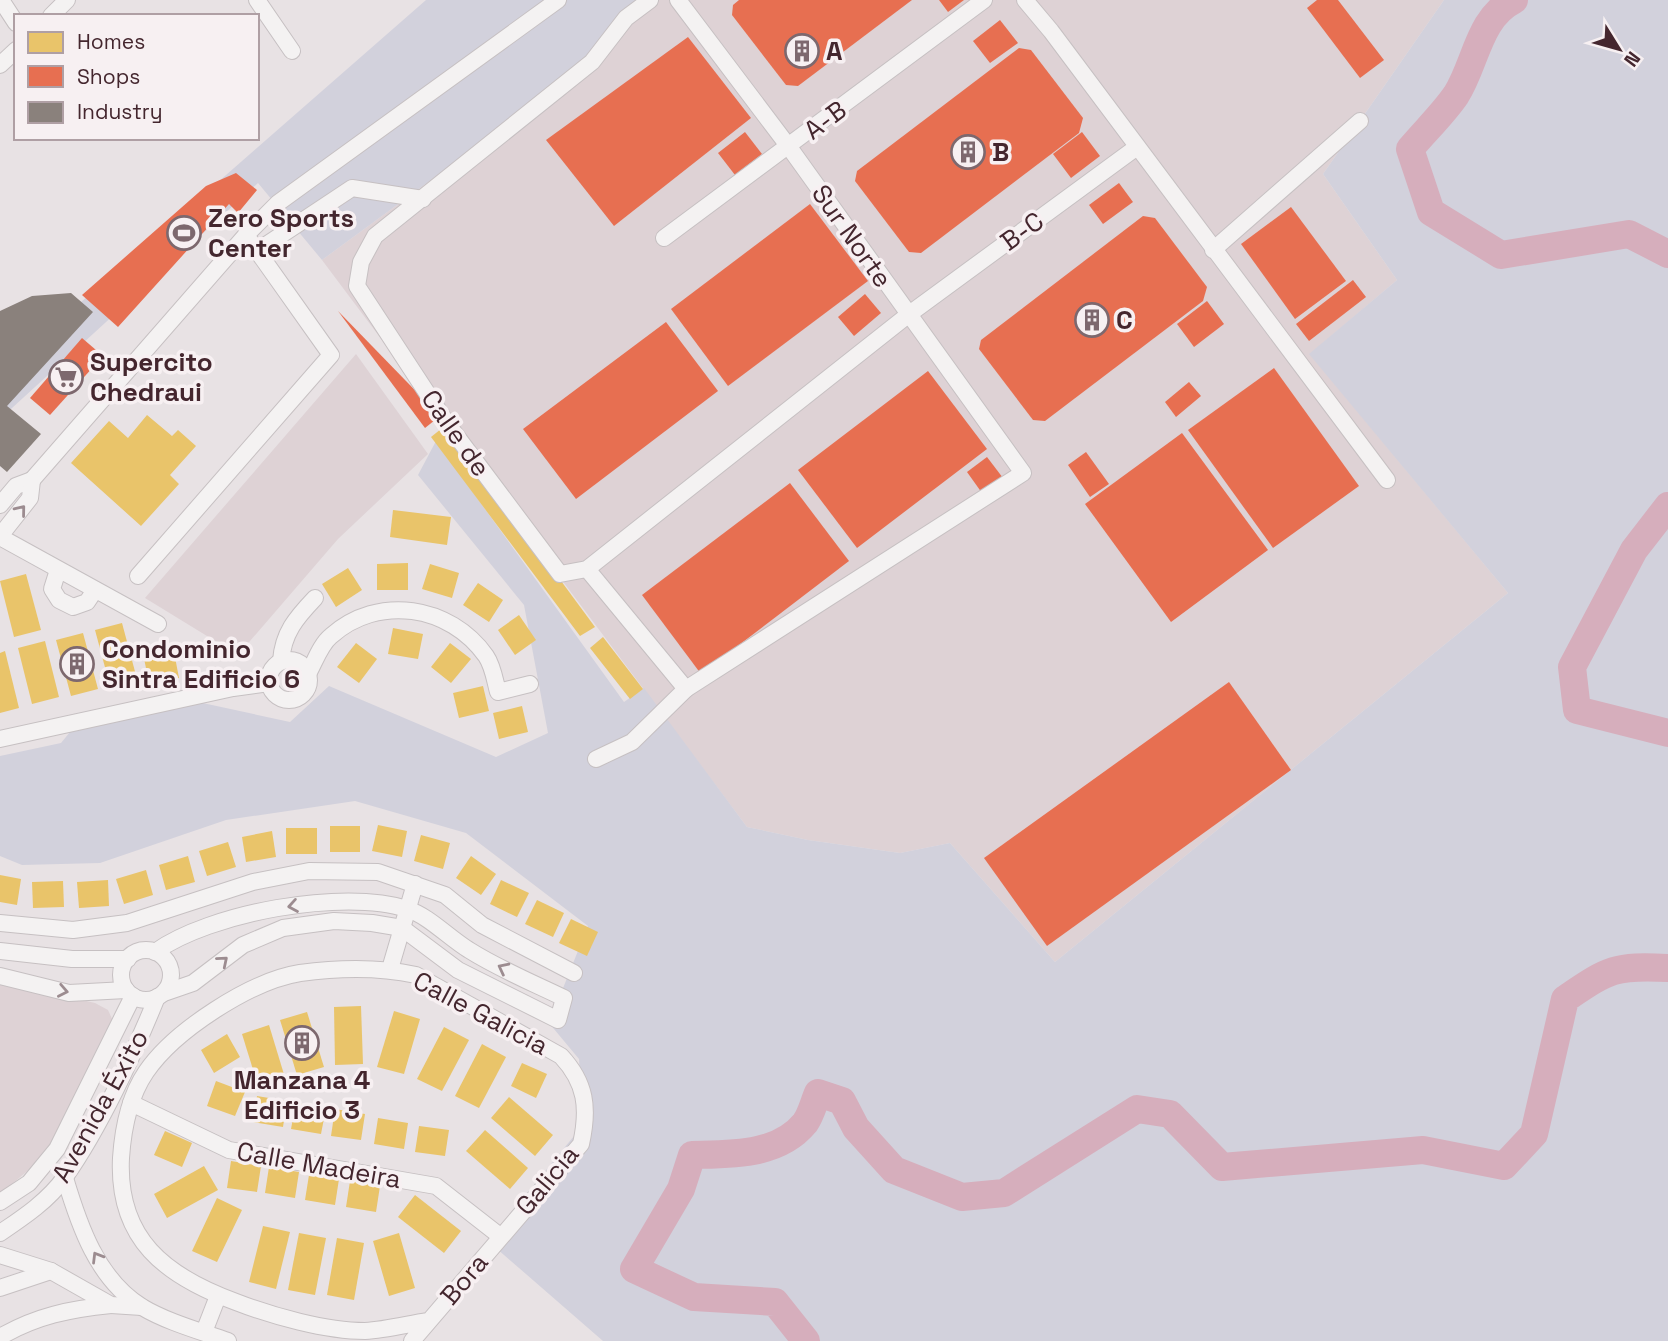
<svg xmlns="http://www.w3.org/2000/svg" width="1668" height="1341" font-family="'Space Grotesk',sans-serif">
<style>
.built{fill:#ded2d5}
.green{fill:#d2d1dc}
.homes{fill:#e9c46a}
.shops{fill:#e76f51}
.industry{fill:#8a817c}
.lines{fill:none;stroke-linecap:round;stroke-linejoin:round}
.river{stroke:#d6aebc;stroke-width:28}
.minor-casing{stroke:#c6c0c2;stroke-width:18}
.minor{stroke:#f4f2f2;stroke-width:16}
.oneway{stroke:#9c8c90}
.labels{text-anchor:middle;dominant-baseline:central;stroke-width:7;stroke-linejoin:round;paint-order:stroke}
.poi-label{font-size:26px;font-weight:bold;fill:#44262e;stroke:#f7f0f2;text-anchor:start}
.street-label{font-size:26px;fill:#44262e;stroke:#f7f0f2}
</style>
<rect width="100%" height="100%" fill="#e8e2e4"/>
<g class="built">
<polygon points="640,0 1444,0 1323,174 1397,280 1310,354 1508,593 1055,962 950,843 900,853 808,840 747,827 322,260 589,64"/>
<polygon points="356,354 428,454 338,539 238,655 145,598"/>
<polygon points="0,981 95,1003 108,1010 113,1021 65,1122 38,1162 0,1194"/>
</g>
<g class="green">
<polygon points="426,0 640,0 589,64 322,260 258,183 0,419 0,373"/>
<polygon points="1444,0 1668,0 1668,1341 603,1341 488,1241 583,1125 579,1059 549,1023 588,926 466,833 355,801 226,820 100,863 22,865 0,856 0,756 61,743 75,726 198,702 290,722 329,686 496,757 548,733 524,605 418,475 436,441 624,702 644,688 747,827 808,840 900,853 950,843 1055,962 1508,593 1309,354 1397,280 1323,174"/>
</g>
<g class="homes">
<polygon points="147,415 172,436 178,430 196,446 170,475 179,484 141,526 71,463 109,421 128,438"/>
<polygon points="446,425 595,627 580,636 431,437"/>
<polygon points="393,510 451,517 447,545 390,537"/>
<polygon points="408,563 408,590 377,590 377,564"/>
<polygon points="430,564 459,573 452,598 422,589"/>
<polygon points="348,568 362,590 336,607 322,584"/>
<polygon points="26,574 41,630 14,637 0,581"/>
<polygon points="478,583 503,600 489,622 463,605"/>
<polygon points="519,615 536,640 515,655 498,630"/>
<polygon points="122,623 137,679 110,686 95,630"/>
<polygon points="393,628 423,634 418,659 388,654"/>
<polygon points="83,633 98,689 71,696 56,640"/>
<polygon points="603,637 643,689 630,699 590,648"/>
<polygon points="45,641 59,697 32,704 18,648"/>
<polygon points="356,643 377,659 359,683 337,667"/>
<polygon points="450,643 471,659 451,683 431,667"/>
<polygon points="5,651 19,708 0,713 0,653"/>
<polygon points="174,652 179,678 149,684 144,658"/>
<polygon points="483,686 489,711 459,718 453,693"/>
<polygon points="522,706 528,732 499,739 493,713"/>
<polygon points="378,825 407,831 402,857 372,851"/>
<rect x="330" y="826" width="30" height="26"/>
<rect x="286" y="828" width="31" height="26"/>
<polygon points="272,831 276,857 246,862 242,837"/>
<polygon points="421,835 450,843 443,869 414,861"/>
<polygon points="228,842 236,867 207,876 199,851"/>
<polygon points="188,856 195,882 166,890 159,865"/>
<polygon points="471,856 496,874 481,895 456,878"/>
<polygon points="146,870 153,895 124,904 116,879"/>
<polygon points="0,875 21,879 17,905 0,902"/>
<polygon points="108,880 109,906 79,908 77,882"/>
<polygon points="501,880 529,893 517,917 490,904"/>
<polygon points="63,881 64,907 33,908 32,882"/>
<polygon points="537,900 564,913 553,937 525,924"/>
<polygon points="571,919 598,932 587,956 559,943"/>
<polygon points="361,1006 363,1064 335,1065 334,1007"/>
<polygon points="394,1011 420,1019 404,1074 377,1067"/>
<polygon points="307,1012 324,1067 297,1075 280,1020"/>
<polygon points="269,1025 286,1081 259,1089 242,1034"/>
<polygon points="444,1027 469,1040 442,1091 417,1079"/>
<polygon points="227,1034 240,1057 214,1073 201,1050"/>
<polygon points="482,1044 506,1057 479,1108 455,1096"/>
<polygon points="522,1063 547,1074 536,1098 511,1086"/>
<polygon points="216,1081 245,1092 235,1116 207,1106"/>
<polygon points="257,1096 287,1101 283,1127 253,1122"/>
<polygon points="509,1097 553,1135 535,1156 491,1118"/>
<polygon points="296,1103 326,1108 321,1134 291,1129"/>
<polygon points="335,1109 365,1114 361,1140 331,1136"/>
<polygon points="378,1118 408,1123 404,1149 374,1144"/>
<polygon points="419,1126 449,1130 445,1156 415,1152"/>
<polygon points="485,1130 528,1168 510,1189 466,1151"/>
<polygon points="165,1131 192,1143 182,1167 154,1155"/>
<polygon points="231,1161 261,1166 257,1192 227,1188"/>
<polygon points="204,1166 218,1190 167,1218 154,1194"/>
<polygon points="269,1167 299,1172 295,1198 265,1193"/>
<polygon points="309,1175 339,1179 335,1205 305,1200"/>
<polygon points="350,1181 380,1186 376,1212 346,1207"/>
<polygon points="415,1195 461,1231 444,1253 398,1217"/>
<polygon points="217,1198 242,1210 217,1262 192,1251"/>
<polygon points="263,1226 290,1232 276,1289 249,1282"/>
<polygon points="299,1233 326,1238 315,1295 288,1290"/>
<polygon points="399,1233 415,1288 389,1296 373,1241"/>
<polygon points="337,1238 364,1243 354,1300 327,1295"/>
</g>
<g class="shops">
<polygon points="739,0 912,0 798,86 786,85 732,15 733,5"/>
<polygon points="939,0 964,0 948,12"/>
<polygon points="1317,0 1338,0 1384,60 1360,78 1307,8"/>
<polygon points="1000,20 1018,43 990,63 973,41"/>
<polygon points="688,37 751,118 614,226 546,140"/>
<polygon points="1019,48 1031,50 1083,118 1079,133 921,253 909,252 855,181 857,171"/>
<polygon points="745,132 762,154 735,175 718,153"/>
<polygon points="1082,132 1100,156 1071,178 1053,154"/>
<polygon points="236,173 257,190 238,213 229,204 118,327 82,295 206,186"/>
<polygon points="1119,183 1133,202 1103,224 1089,205"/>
<polygon points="810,204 868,281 728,386 671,309"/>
<polygon points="1291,207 1346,281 1295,319 1241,244"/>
<polygon points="1143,216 1155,218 1207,287 1203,301 1045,421 1033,420 979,349 981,340"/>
<polygon points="1353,280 1366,297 1309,341 1296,324"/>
<polygon points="865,294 881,313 854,336 838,317"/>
<polygon points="1207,301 1224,324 1194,347 1177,324"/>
<polygon points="338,311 440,416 425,428"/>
<polygon points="666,322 718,391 576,499 523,429"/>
<polygon points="82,338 103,356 50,415 30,398"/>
<polygon points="1274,368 1359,486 1273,548 1188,430"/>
<polygon points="928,371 987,449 857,548 798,470"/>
<polygon points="1189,382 1201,396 1176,417 1165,402"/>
<polygon points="1182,433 1268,550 1171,622 1085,504"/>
<polygon points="1086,452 1109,484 1090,497 1068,465"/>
<polygon points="987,457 1003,478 982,493 967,472"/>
<polygon points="790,483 849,561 701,674 642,595"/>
<polygon points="1229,682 1291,770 1047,946 984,858"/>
</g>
<polygon class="industry" points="71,293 93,312 7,406 41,434 7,472 0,466 0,311 32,296"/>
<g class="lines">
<g class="river">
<path d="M1514,0C1478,18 1476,64 1456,95C1443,114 1425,131 1410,149L1431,212L1501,255L1629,234L1668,254"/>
<polyline points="1668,506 1634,550 1572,667 1577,710 1668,733"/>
<path d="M806,1341L775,1302L694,1297L634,1269L681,1189L692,1155C731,1154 778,1156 805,1123C811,1115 814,1102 818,1093L842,1101L856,1128L894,1170L962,1197L1004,1193L1137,1109L1170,1114L1222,1167L1423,1150L1504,1166L1534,1134L1565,999C1608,970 1614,965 1668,968"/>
</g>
<g class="minor-casing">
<g id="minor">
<polyline points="1,0 16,23"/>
<polyline points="257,0 292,51"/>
<polyline points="650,0 626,18 592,62 375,236 361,262 357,286 446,422 560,574 587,569 908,315 1137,147"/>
<polyline points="678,0 789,147 1023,473 686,689"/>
<polyline points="1025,0 1051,31 1387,480"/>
<polyline points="51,16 67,0"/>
<polyline points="0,65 16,50"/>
<polyline points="664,238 984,0"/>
<polyline points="1213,250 1360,121"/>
<polyline points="257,251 352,188 423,199"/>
<polyline points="32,480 246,235 278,203 558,0"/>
<polyline points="0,505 16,486 32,480"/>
<polyline points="0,536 30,498 32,480"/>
<polyline points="0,537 158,624"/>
<polyline points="587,569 686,689 632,742 596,759"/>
<polyline points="58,570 52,589 59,600 73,607 87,602 95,590"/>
<polyline points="138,576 331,355 246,235"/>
<circle cx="289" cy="680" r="20"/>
<path d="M281,661C283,633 296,618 315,598"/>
<path d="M309,672C315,661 321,644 331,636C378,594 450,605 486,656C493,666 495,681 498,692L530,684"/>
<polyline points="0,739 233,688 269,683"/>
<polyline points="0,923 73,930 127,923 253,882 309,871 378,872 445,895 482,925 574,973"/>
<circle cx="146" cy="975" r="25"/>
<polyline points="0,951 72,959 128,959"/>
<path d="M155,952C209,913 344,888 407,909C429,916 449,938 469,950C499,969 533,983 564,998L558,1020L458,970L402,928L372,923L334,921L283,928L243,945L193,983L164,993"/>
<polyline points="390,969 415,884"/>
<polyline points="0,976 69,993 126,990"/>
<polyline points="131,1103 229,1150 436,1186 500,1236"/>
<path d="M65,1178C79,1225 97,1279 142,1307C167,1322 200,1331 228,1341"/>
<polyline points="0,1202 29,1183 57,1149 133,996"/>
<path d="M0,1233C24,1217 49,1200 65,1177C100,1127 134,1054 157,997"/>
<polyline points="0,1255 51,1271 111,1305 142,1307"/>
<polyline points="0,1288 51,1271"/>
<polyline points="204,1332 218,1296"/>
<path d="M0,1337C36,1316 70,1309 111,1305"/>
<path d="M412,1341L581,1144C589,1108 586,1083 561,1056L416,975C379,967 337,968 300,973C250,981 174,1031 146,1072C129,1097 123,1128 121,1158C117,1239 165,1276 236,1302C272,1316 326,1331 365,1331C386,1330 408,1324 428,1321"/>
</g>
</g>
<use href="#minor" class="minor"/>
</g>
<defs><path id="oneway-chevron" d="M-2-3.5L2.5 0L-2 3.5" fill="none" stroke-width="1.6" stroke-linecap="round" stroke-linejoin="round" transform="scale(1.75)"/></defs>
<g class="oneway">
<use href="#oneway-chevron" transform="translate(21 510) rotate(-51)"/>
<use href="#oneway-chevron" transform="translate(293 906) rotate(170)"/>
<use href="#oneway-chevron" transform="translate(223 961) rotate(-40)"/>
<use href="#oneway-chevron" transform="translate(503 968) rotate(-153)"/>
<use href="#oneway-chevron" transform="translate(63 991) rotate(11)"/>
<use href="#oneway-chevron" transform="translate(97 1257) rotate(-121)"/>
</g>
<defs>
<g id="building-ring" transform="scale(1.75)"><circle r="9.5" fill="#f7f0f2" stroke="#7d686e" stroke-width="1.5"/><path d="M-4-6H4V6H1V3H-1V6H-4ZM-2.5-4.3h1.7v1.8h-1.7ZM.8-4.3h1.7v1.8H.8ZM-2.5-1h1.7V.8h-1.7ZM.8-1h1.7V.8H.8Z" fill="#7d686e"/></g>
<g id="stadium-ring" transform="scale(1.75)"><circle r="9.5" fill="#f7f0f2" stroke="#7d686e" stroke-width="1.5"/><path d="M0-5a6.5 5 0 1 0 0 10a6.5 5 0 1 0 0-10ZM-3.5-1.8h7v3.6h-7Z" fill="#7d686e"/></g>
<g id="supermarket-ring" transform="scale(1.75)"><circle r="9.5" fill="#f7f0f2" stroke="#7d686e" stroke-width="1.5"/><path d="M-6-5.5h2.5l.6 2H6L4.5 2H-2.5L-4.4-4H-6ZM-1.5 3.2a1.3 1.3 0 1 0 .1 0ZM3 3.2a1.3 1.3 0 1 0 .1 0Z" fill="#7d686e"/></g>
</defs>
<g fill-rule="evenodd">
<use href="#building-ring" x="802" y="51"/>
<use href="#building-ring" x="968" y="152"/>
<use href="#stadium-ring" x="184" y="233"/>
<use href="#building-ring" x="1092" y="320"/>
<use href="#supermarket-ring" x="66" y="377"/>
<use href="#building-ring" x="77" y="664"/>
<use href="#building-ring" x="302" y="1043"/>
</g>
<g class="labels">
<g class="poi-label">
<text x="826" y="51">A</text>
<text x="992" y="152">B</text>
<text x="208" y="218">Zero Sports<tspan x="208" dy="30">Center</tspan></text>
<text x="1116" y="320">C</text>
<text x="90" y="362">Supercito<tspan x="90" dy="30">Chedraui</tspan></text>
<text x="102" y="649">Condominio<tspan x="102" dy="30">Sintra Edificio 6</tspan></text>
<text x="302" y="1080" text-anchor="middle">Manzana 4<tspan x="302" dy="30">Edificio 3</tspan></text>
</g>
<g class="street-label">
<text transform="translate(825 120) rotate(-37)">A-B</text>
<text transform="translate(1022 231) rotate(-36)">B-C</text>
<text transform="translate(852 236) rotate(55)">Sur Norte</text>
<text transform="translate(456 433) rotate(55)">Calle de</text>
<text transform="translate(481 1013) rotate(28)">Calle Galicia</text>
<text transform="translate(100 1106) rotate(-61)">Avenida Éxito</text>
<text transform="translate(319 1165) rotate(10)">Calle Madeira</text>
<text transform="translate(547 1180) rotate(-50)">Galicia</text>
<text transform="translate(464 1279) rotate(-50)">Bora</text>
</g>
</g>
<rect x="14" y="14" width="245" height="126" fill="#f7f0f2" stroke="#af9fa4" stroke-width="2"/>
<rect x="28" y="32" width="35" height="21" fill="#e9c46a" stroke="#af9fa4" stroke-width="2"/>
<text x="77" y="49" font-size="21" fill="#44262e">Homes</text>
<rect x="28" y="66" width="35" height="21" fill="#e76f51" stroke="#af9fa4" stroke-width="2"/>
<text x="77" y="84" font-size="21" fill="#44262e">Shops</text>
<rect x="28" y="102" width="35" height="21" fill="#8a817c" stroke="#af9fa4" stroke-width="2"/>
<text x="77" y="119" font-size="21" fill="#44262e">Industry</text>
<g transform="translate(1619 49) rotate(127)" stroke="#f7f0f2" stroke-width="5" paint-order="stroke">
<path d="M0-5L12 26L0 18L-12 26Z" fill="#44262e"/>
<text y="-10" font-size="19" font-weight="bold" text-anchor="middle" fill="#44262e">N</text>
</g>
</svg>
